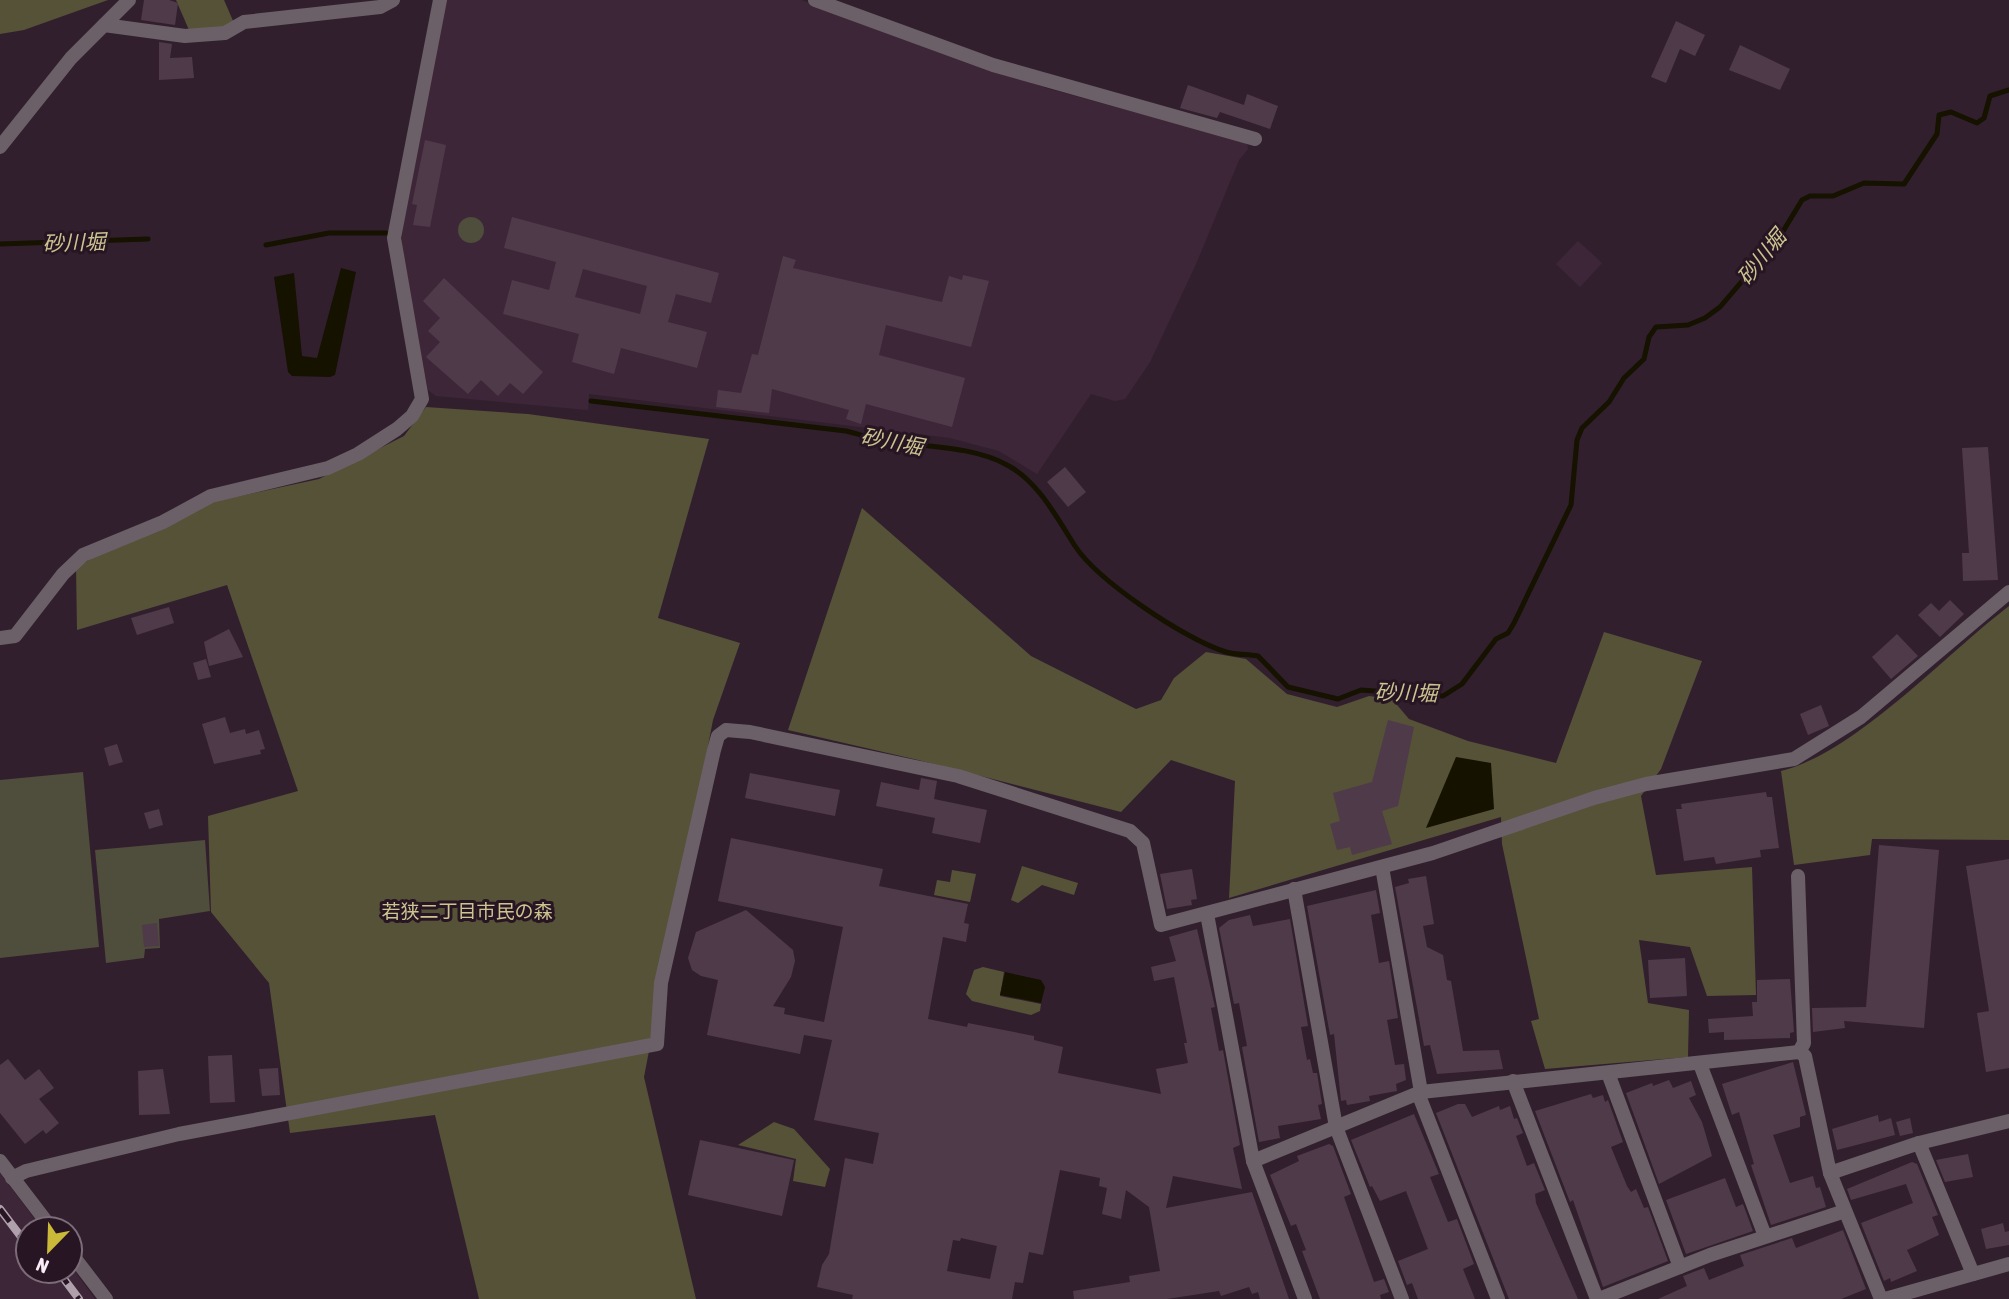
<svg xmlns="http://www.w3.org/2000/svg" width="2009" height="1299" font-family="'Asap Condensed','Noto Sans JP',sans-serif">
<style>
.built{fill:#3e2639}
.green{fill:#4f4d3b}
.forest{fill:#555238}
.water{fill:#151200}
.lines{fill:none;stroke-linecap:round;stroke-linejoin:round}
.stream{stroke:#151200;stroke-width:5}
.building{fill:#4f3a4a;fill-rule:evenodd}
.street{stroke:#6b6068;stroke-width:14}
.rail-casing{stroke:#b0a0ac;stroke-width:8}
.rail{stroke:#281524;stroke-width:5;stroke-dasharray:16;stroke-linecap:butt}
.labels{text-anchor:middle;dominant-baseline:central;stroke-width:6;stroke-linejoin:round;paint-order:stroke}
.park-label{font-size:19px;fill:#ccc590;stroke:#281524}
.water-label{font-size:21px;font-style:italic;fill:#cbc590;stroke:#281524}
</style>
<rect width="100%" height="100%" fill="#321f2e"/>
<g class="built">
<polygon points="446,0 801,0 1046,88 1247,143 1248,149 1239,160 1196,264 1150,362 1125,399 1115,401 1091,394 1037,474 999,451 950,438 589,394 588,410 436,396 428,390 401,245 405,204"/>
<polygon points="1578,241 1602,263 1580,287 1556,264"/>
<polygon points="0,1173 42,1229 28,1229 28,1271 70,1271 70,1265 95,1299 0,1299"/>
</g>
<g class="green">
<circle cx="471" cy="230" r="13"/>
<polygon points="83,772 99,947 0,958 0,780"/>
<polygon points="205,840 210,911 159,919 160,948 145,949 144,958 106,963 95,850"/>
</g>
<g class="forest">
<polygon points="0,0 108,0 24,30 0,34"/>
<polygon points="176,0 224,0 234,23 224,28 189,30"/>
<polygon points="426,407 528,414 709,439 658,618 740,643 713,720 644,1077 696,1299 479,1299 435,1115 290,1133 269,983 211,912 208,816 298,791 227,585 77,630 76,567 116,545 212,502 319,479 404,436"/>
<polygon points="862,508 1031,656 1136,709 1161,700 1174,678 1206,652 1246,659 1287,694 1337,707 1369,696 1392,699 1409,719 1468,741 1556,763 1604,632 1702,661 1661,769 1641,796 1656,875 1752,867 1756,995 1707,996 1690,947 1639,940 1648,1003 1689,1010 1688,1057 1545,1069 1531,1021 1539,1019 1502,844 1501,817 1229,898 1235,781 1171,760 1121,812 918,760 788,730"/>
<path d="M2009,606V840L1872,839L1870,855L1794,865L1781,771C1855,753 1946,654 2009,606Z"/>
<polygon points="1022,866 1078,883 1074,895 1042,885 1018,903 1011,900"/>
<polygon points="952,870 976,874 970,902 934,895 937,880 950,882"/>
<polygon points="983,967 1004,972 1000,996 1041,1004 1040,1011 1031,1015 972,1001 966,994 974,970"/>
<polygon points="774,1122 794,1129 830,1169 825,1187 793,1181 796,1159 738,1145"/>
</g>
<g class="water">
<polygon points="341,268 356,272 335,375 330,377 292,376 288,372 274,277 294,273 302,356 317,358"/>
<polygon points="1456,757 1491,763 1494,809 1426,828"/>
<polygon points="1005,972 1041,980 1045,987 1041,1003 1000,995"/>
</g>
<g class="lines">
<g class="stream">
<polyline points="0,244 148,239"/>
<polyline points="266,245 329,233 386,233"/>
<path d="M591,401L846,431C860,434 873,440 887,441C925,447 973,446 1007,465C1038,481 1057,518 1075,546C1098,581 1186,640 1226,652C1236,655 1247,654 1258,656L1288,687L1338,699L1361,690L1443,696L1462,684L1496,639L1508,633L1514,623L1571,505L1577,440L1582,428L1609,402L1624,378L1644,359L1649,337L1656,327L1688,325L1705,318L1720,307L1779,238L1802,200L1810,196H1833L1864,183L1904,184L1937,134L1939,115L1951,112L1977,123L1984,118L1990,96L2009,90"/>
</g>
</g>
<g class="building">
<polygon points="144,0 169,0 178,3 175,25 141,20"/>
<polygon points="1676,21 1705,35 1695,56 1680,49 1666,83 1651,77"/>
<polygon points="159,42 172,44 170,58 192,57 194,78 159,80"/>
<polygon points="1740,45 1790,69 1780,90 1729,70"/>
<polygon points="1188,85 1244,105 1247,94 1278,106 1270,129 1220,112 1217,118 1180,108"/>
<polygon points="425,140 446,145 430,227 413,225 417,205 412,204"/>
<path d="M512,217L719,273L711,303L676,294L668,322L707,332L697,368L621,348L614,374L572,362L579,334L503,314L512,280L549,290L556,262L504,248ZM583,269L647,286L640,314L575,297Z"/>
<polygon points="783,256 796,260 793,268 942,302 949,276 962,280 963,275 989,281 971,347 886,325 879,355 965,378 952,427 866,404 861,424 846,419 849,410 772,389 769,413 716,407 718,390 741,393 752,354 758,355"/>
<polygon points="444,278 543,372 523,394 510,383 498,396 481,380 468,394 426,357 440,342 428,331 440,318 423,301"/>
<polygon points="1988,447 1998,580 1963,581 1962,553 1969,553 1962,448"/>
<polygon points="1065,467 1086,492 1068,507 1047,482"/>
<polygon points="1950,600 1964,614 1940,637 1918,615 1931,603 1939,611"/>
<polygon points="169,607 174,623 137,635 131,618"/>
<polygon points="229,629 243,657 209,666 204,642"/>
<polygon points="1897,634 1918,656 1891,679 1872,657"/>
<polygon points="206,659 211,677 198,680 193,663"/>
<polygon points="1821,705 1829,726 1808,735 1800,714"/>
<polygon points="225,717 230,733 245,729 246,734 259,730 265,749 260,750 261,754 214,764 202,724"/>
<polygon points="1388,720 1414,727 1398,806 1382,811 1392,844 1352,855 1350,847 1337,850 1330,824 1340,821 1333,793 1372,782"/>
<polygon points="117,744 123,762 109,766 104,748"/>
<polygon points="750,773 840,790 835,816 745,798"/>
<polygon points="921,778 937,781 934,799 987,810 980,843 932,833 935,818 876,806 881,782 919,790"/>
<polygon points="1766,792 1767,797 1772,797 1779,848 1760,850 1761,857 1716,864 1714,857 1684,861 1676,809 1682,809 1681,804"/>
<polygon points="159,809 163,825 149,829 144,813"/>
<path d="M731,838L883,869L879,886L968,904L964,923L969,924L966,942L943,937L928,1019L967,1027L968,1023L1034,1036V1040L1063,1047L1058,1073L1161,1094L1156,1069L1188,1063L1184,1043H1187L1174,977L1154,981L1151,967L1176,961L1169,937L1197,929L1215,1007L1211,1008L1219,1051L1223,1050L1240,1145L1233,1148L1242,1189L1173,1176L1166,1208L1252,1192L1289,1299H1260L1258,1292L1252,1294L1249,1287L1221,1296L1219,1291L1167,1299H1074L1073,1291L1130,1282L1129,1276L1160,1271L1149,1207L1126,1190L1121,1219L1102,1214L1107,1188L1099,1186L1100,1178L1060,1170L1043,1255L1029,1252L1023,1283L1015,1282L1012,1299H852L853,1295L817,1287L822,1265L829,1254L845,1158L873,1164L879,1133L814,1120L832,1040L804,1035L800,1054L707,1035L718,980L701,976L692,970L688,958L696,932L746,910L793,950L795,961L791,977L773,1006L785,1008L784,1014L824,1022L843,927L718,901ZM961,1238L997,1246L990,1279L947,1271L953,1240L960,1241Z"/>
<polygon points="1879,845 1939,850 1924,1028 1844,1021 1845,1028 1813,1032 1812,1008 1866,1007"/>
<polygon points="2009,859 2009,1068 1986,1072 1977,1013 1989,1011 1966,866"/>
<polygon points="1192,869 1197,899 1191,900 1192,905 1167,909 1160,874"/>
<polygon points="1426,876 1434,924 1423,926 1427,947 1443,955 1447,980 1451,981 1463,1051 1499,1050 1503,1069 1437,1074 1430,1045 1424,1046 1395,887 1409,883 1408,879"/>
<polygon points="1376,890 1380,913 1371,915 1379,963 1389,961 1398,1018 1387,1020 1395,1065 1404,1064 1406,1080 1396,1084 1397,1091 1369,1096 1370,1101 1347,1105 1346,1100 1341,1101 1334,1034 1330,1035 1307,906"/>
<polygon points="1250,915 1253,926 1290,919 1308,1026 1301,1027 1307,1060 1310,1059 1313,1073 1317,1073 1322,1104 1318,1105 1321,1119 1278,1126 1280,1138 1259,1142 1242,1047 1247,1046 1239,1003 1234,1004 1219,928 1229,920"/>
<polygon points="157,923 159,946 144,947 142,925"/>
<polygon points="1685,958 1687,996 1650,998 1648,960"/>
<polygon points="1790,979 1794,1032 1790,1033 1790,1038 1724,1040 1724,1032 1709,1033 1708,1019 1753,1016 1752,1002 1757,1002 1757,980"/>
<polygon points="232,1055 235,1102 210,1103 208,1056"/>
<polygon points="8,1059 25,1080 39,1069 54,1088 39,1099 59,1123 46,1134 43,1130 25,1144 0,1113 0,1065"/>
<polygon points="1793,1062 1806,1115 1800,1117 1800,1127 1773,1135 1790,1183 1813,1176 1816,1188 1820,1187 1826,1207 1771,1225 1751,1165 1754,1164 1739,1112 1732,1115 1722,1084"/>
<polygon points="278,1068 280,1095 262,1096 259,1069"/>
<polygon points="163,1069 170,1114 139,1115 138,1071"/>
<polygon points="1669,1080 1673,1088 1691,1081 1696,1095 1689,1098 1702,1122 1712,1156 1659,1184 1626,1093 1652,1083 1653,1086"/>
<polygon points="1591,1094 1593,1098 1603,1095 1605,1102 1608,1100 1623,1142 1611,1147 1627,1186 1631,1192 1636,1189 1644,1208 1648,1207 1668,1261 1603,1287 1573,1200 1570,1202 1535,1111"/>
<polygon points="1458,1104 1465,1104 1472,1117 1499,1106 1500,1110 1510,1106 1514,1119 1517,1118 1523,1133 1516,1136 1527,1166 1534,1163 1545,1190 1535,1194 1536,1203 1578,1299 1509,1299 1436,1113"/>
<polygon points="1414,1114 1439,1174 1430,1177 1448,1222 1457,1219 1474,1264 1463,1269 1475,1299 1418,1299 1412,1283 1407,1285 1398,1261 1428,1249 1406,1191 1380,1201 1372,1186 1370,1187 1351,1140"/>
<polygon points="1878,1115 1879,1122 1891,1118 1895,1135 1837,1150 1832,1129"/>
<polygon points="1910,1118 1913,1133 1900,1136 1896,1122"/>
<polygon points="700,1140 794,1160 782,1216 688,1195"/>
<polygon points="1329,1144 1333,1146 1351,1194 1344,1197 1374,1282 1384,1279 1389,1292 1380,1295 1381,1299 1320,1299 1302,1251 1306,1250 1296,1224 1291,1226 1270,1175 1299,1161 1297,1156"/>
<polygon points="1968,1154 1973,1177 1945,1182 1936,1160"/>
<polygon points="1912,1162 1917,1164 1938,1215 1932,1217 1939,1235 1907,1250 1917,1271 1891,1282 1890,1278 1884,1281 1861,1223 1913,1203 1906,1184 1851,1200 1847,1189"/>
<polygon points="1725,1178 1736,1207 1743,1204 1753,1231 1686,1254 1666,1200"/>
<polygon points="2003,1223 2005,1232 2009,1231 2009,1245 1986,1249 1981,1229"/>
<polygon points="1843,1230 1866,1289 1841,1299 1658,1299 1687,1286 1683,1276 1704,1268 1709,1280 1744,1266 1740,1255 1792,1238 1796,1248"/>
</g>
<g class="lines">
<g class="street">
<polyline points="815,0 993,65 1255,139"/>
<polyline points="104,25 185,36 225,33 244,22 380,7 393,0"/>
<polyline points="0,147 71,58 129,0"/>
<polyline points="0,638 15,636 63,574 83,555 163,522 211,496 328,468 358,454 397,429 412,416 422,399 394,238 440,0"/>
<polyline points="1382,867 1421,1092"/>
<polyline points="1798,876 1804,1043 1799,1052"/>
<polyline points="1294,889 1336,1127 1402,1299"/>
<polyline points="1207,914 1253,1161 1305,1299"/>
<polyline points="1700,1064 1765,1236"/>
<polyline points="1608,1073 1680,1267"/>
<polyline points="1513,1081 1597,1299"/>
<polyline points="1418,1093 1498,1299"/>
<polyline points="1919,1143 1973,1274"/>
<polyline points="0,1161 52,1229"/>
<polyline points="1253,1161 1421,1092 1799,1052 1805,1056 1830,1173 1881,1299"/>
<polyline points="1830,1173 1919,1143 2009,1121"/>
<polyline points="12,1178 26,1171 179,1134 657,1044 661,983 714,750 718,736 726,730 750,732 958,776 1130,831 1143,843 1161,925 1433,853 1594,798 1646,784 1794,759 1861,717 2009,592"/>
<polyline points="70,1252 106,1299"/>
<polyline points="1599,1299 1710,1255 1845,1211"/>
<polyline points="1885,1299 2009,1264"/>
</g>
<g class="rail-casing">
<g id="rail">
<polyline points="0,1209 28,1246"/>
<polyline points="58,1271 79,1299"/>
</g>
</g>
<use href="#rail" class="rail"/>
</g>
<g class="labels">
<g class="park-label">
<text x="467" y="911">若狭二丁目市民の森</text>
</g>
<g class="water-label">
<text transform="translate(74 242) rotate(-2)">砂川堀</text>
<text transform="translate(1761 257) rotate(-51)">砂川堀</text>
<text transform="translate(892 441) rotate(11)">砂川堀</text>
<text transform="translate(1406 692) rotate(2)">砂川堀</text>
</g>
</g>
<g transform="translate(49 1250) rotate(203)"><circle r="33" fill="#281524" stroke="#7c6b78" stroke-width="2"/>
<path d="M0-5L12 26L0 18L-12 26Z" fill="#cbba39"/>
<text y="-10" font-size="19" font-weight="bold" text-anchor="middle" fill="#faecf6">N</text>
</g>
</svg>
